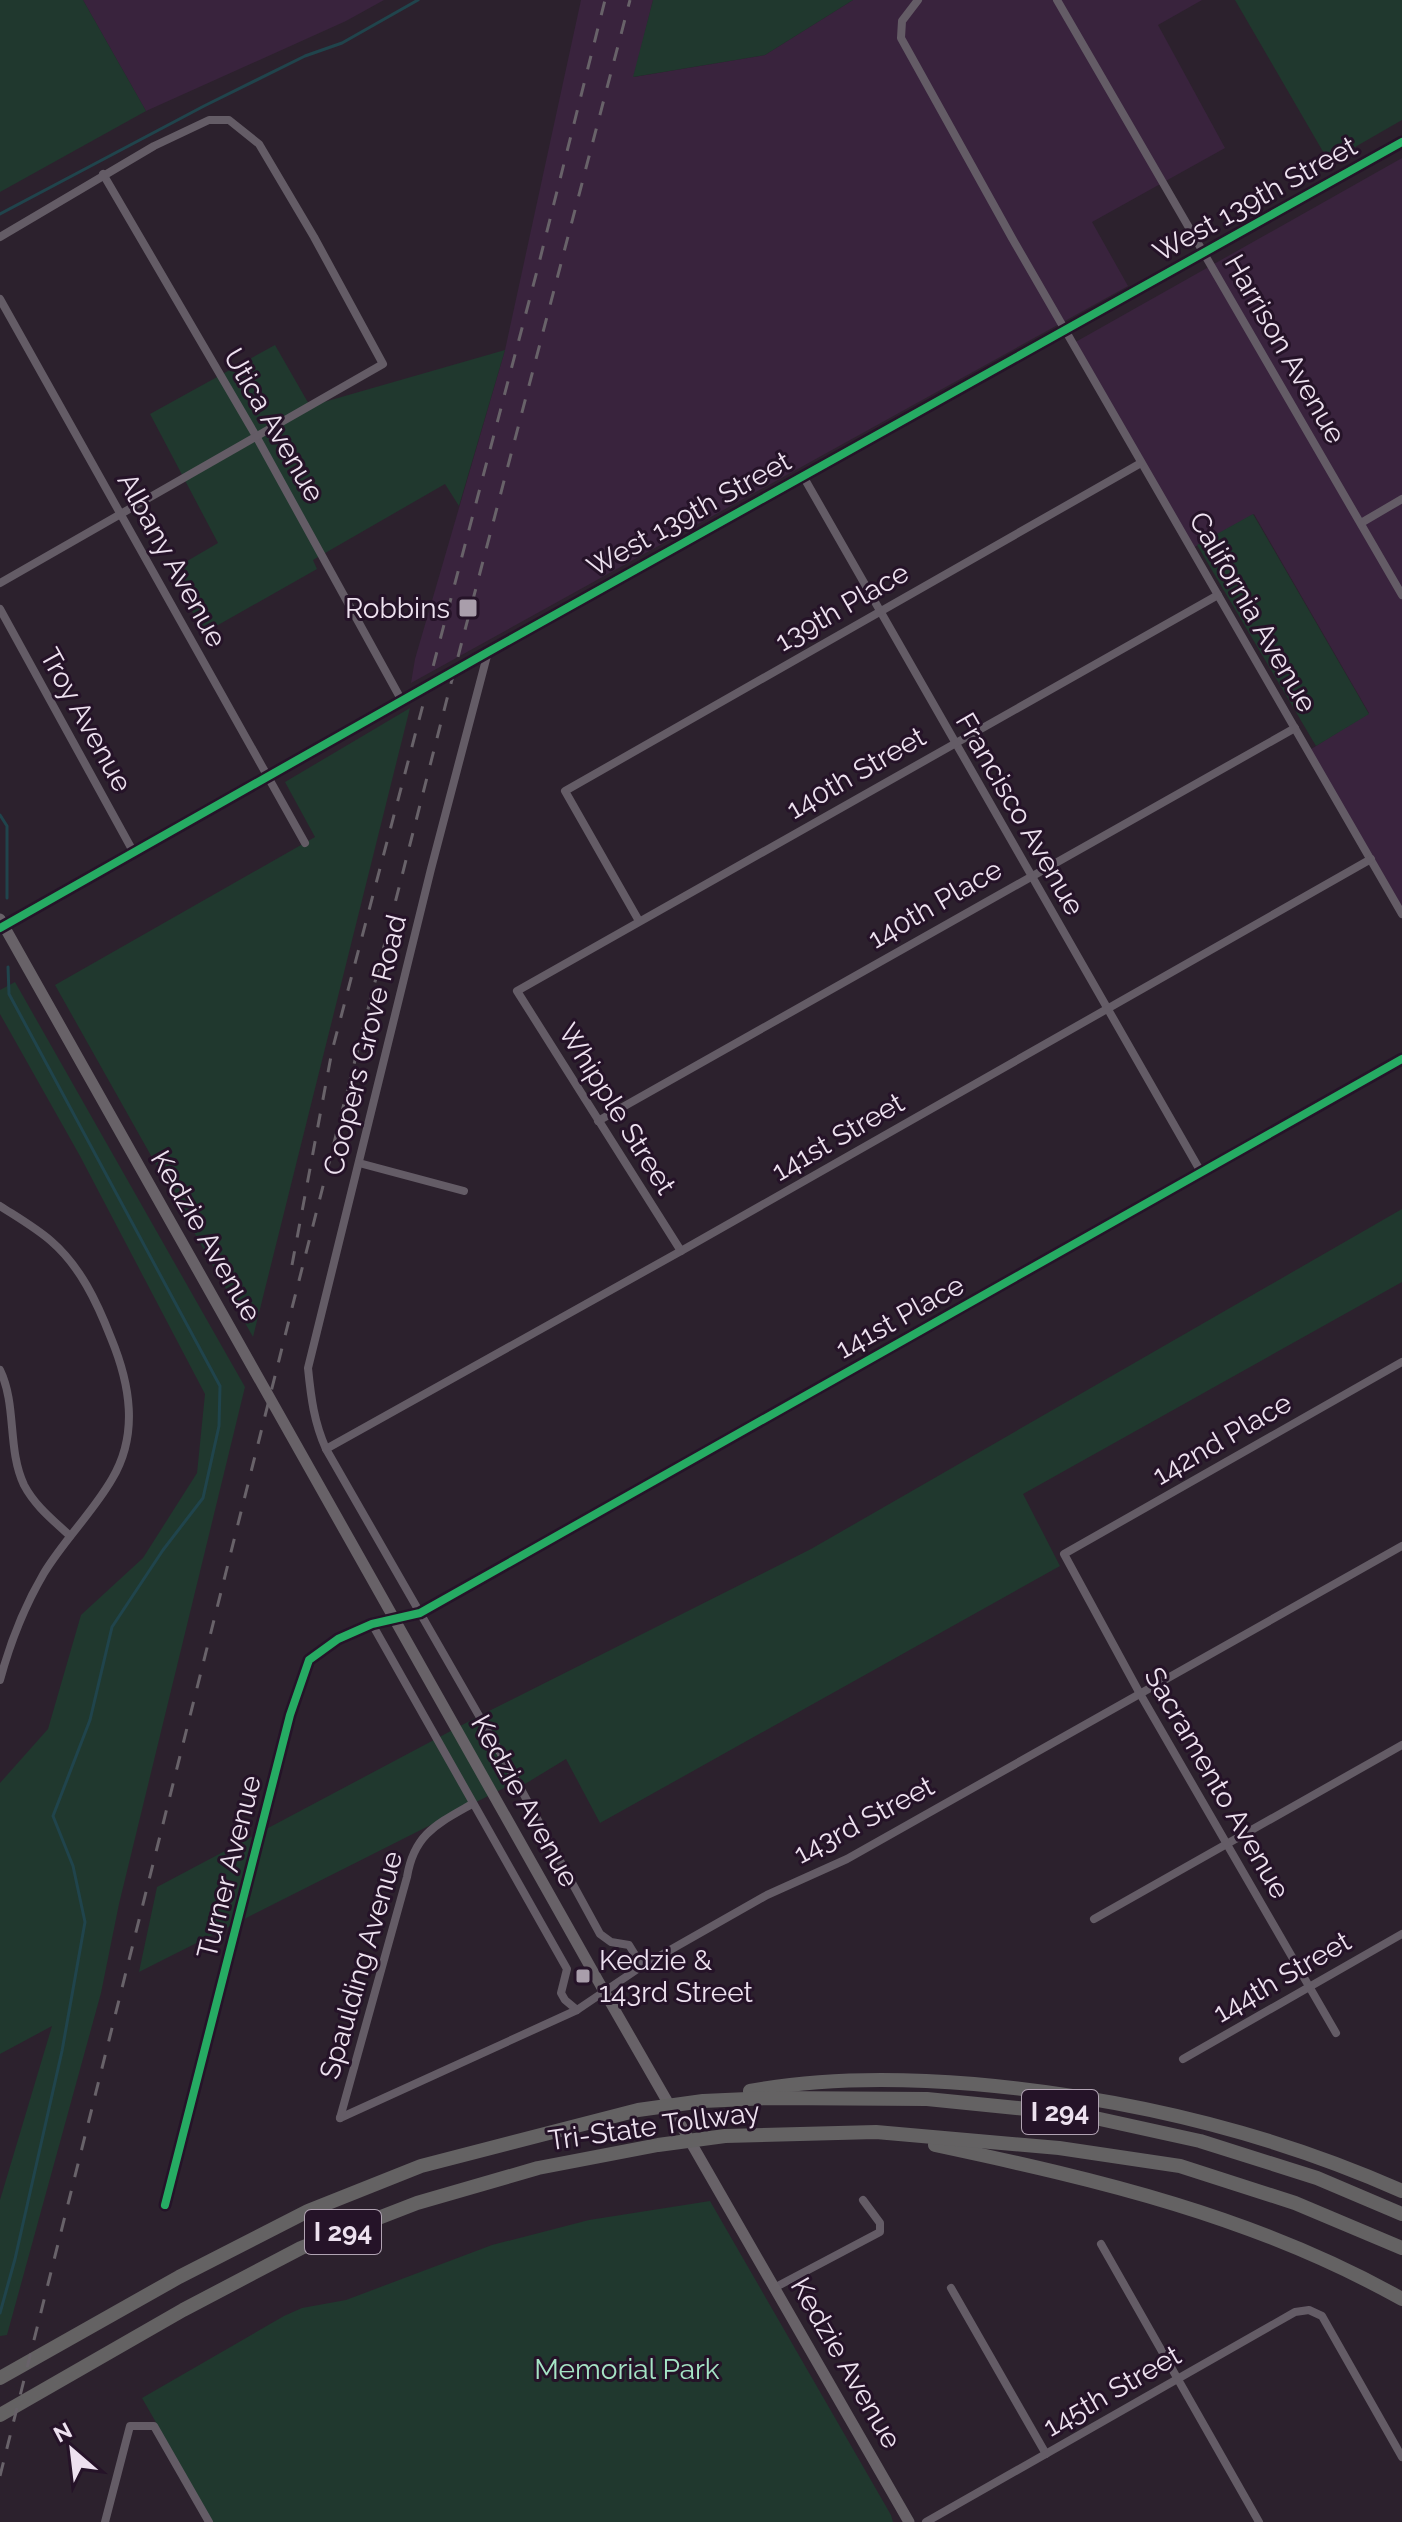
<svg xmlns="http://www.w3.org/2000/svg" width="1402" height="2522" font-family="Raleway,sans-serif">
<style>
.built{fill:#39233d}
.green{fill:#20382e}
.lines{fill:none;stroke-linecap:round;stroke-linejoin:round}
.stream{stroke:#20444c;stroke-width:3}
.street{stroke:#645c66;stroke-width:8}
.secondary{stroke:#686268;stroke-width:11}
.highway{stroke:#646263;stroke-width:14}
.rail{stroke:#686269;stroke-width:3;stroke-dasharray:14 14;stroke-linecap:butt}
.cycleway-casing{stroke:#251328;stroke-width:13}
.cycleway{stroke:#26ab63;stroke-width:8}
.poi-dot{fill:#a99eab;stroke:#251328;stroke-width:3}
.labels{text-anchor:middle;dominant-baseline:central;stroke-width:6;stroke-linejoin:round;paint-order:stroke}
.shield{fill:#251328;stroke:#b1a3b3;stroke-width:2}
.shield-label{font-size:26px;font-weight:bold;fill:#ede1ef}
.street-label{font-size:28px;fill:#ede1ef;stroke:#251328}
.poi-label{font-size:28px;fill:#ede1ef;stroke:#251328;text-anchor:end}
.park-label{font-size:28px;fill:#a5e4c5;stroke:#251328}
</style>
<rect width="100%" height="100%" fill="#2c212d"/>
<g class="built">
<polygon points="83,0 384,0 346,21 146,111"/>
<polygon points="581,0 653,0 634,77 765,55 853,0 1202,0 1158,25 1225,148 1092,222 1128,286 411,683 415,659 505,350"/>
<polygon points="1402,158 1402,913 1308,751 1369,713 1254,514 1191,549 1072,344"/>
</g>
<g class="green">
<polygon points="0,0 83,0 146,111 0,192"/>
<polygon points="653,0 853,0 765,55 633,77"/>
<polygon points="1235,0 1402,0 1402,120 1329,162"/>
<polygon points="275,345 310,406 505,350 459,506 445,484 313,560 317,569 204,633 170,571 218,543 150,414"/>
<polygon points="1253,514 1369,714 1316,746 1197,545"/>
<polygon points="410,708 253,1337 55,985 315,837 285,782"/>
<polygon points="15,982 245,1387 119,1904 101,1993 7,2335 0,2336 0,2200 52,2026 0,2054 0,1783 48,1729 81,1615 143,1558 197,1473 205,1394 80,1156 0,1014 0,990"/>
<polygon points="1402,1209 1402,1282 1023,1494 1060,1566 600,1823 566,1759 520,1787 516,1782 139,1972 157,1887 479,1716 811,1549"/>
<polygon points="710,2201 891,2515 893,2522 213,2522 142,2398 284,2316 302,2308 346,2300 492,2245 589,2220"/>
</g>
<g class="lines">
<g class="stream">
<polyline points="0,214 204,106 305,56 342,43 418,0"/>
<polyline points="0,815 7,826 7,898"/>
<polyline points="0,2313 15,2259 62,2051 85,1922 73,1866 53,1816 90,1720 112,1627 163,1550 203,1498 219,1426 220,1386 9,994 8,967"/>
</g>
<g class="street">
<polyline points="918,0 902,21 901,38 1012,238 1402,914"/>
<polyline points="1057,0 1402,595"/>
<polyline points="103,174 256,436 402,701"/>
<polyline points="0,237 154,146 209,120 229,120 259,144 314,237 383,364 0,583"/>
<polyline points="0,299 305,843"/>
<polyline points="803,476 1201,1172"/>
<polyline points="1361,523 1402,499"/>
<polyline points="0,609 134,853"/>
<path d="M488,652L431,869L308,1368C311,1398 314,1422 326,1449L517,1782L600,1934L611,1942L629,1945L642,1966"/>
<polyline points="639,921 565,791 1141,463"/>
<polyline points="0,928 488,652 1402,142"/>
<polyline points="598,1121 1295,728"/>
<polyline points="359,1163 464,1191"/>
<path d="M0,1206C17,1217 36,1228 51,1241C80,1266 97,1302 111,1338C130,1384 139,1434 112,1479C93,1512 64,1540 44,1573C24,1607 10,1643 0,1680"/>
<polyline points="681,1251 517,991 1218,595"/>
<path d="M0,1370C17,1405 7,1449 24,1485C35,1506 53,1520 70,1536"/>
<polyline points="326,1449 681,1251 1371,859"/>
<polyline points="372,1624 567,1969 561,1993 565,2000 577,2010"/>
<polyline points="1094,1919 1402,1745"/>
<polyline points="1336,2033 1139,1692 1064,1554 1402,1362"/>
<polyline points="1183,2059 1402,1934"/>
<polyline points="340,2118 577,2010 642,1966 767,1895 847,1859 1402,1546"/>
<path d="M340,2118L407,1877C414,1834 437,1824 472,1804"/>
<polyline points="165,2205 290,1715 309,1660 338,1639 372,1624 420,1613 1402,1059"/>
<polyline points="1101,2244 1259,2522"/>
<polyline points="774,2288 880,2232 880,2223 863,2200"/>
<polyline points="951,2288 1046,2454"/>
<polyline points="105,2522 130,2426 154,2426 209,2522"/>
<polyline points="926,2522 1295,2312 1309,2310 1322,2316 1402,2457"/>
</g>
<polyline class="secondary" points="0,919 605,1993 909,2522"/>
<g class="highway">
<path d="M750,2091C824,2077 900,2078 974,2084C1121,2097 1267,2131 1402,2191"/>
<path d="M935,2145C1099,2180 1254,2216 1402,2299"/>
<polyline points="0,2378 179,2277 308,2211 421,2166 638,2110 703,2101 770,2098 927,2099 1077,2114 1200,2141 1317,2178 1402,2214"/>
<polyline points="0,2415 183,2310 301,2248 417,2203 538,2168 658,2145 725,2136 876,2132 1059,2148 1180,2166 1295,2203 1402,2248"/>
</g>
<g class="rail">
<polyline points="292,1265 332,1051 537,271 605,0"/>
<polyline points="0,2476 292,1308 449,691 630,0"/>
</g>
<g class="cycleway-casing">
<g id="cycleway">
<polyline points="0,928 488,652 1402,142"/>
<polyline points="165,2205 290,1715 309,1660 338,1639 372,1624 420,1613 1402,1059"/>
</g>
</g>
<use href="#cycleway" class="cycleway"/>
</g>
<g class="poi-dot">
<rect x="458" y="598" width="20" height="20" rx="4"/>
<rect x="575" y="1968" width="16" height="16" rx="4"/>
</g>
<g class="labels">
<g class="shield">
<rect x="1022" y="2090" width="76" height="44" rx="6"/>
<rect x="305" y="2210" width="76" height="44" rx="6"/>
</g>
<g class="shield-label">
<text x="1060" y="2112">I 294</text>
<text x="343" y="2232">I 294</text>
</g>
<g class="street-label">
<text transform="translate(1255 199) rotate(-29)">West 139th Street</text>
<text transform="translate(1285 349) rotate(60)">Harrison Avenue</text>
<text transform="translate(274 425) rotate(60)">Utica Avenue</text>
<text transform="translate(689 514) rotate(-29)">West 139th Street</text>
<text transform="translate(172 560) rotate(61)">Albany Avenue</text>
<text transform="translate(842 607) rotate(-30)">139th Place</text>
<text transform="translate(1253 612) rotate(60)">California Avenue</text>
<text transform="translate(86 720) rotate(61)">Troy Avenue</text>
<text transform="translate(856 773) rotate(-30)">140th Street</text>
<text transform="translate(1020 814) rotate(60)">Francisco Avenue</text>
<text transform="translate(935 904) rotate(-30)">140th Place</text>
<text transform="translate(365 1045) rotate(-76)">Coopers Grove Road</text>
<text transform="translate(617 1109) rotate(58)">Whipple Street</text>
<text transform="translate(838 1137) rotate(-30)">141st Street</text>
<text transform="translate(206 1236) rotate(60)">Kedzie Avenue</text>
<text transform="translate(900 1317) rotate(-29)">141st Place</text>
<text transform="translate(1222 1439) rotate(-30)">142nd Place</text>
<text transform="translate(1217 1783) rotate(60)">Sacramento Avenue</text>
<text transform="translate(525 1801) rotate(61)">Kedzie Avenue</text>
<text transform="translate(864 1820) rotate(-28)">143rd Street</text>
<text transform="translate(229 1867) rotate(-76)">Turner Avenue</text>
<text transform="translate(361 1965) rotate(-74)">Spaulding Avenue</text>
<text transform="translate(1282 1977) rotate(-30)">144th Street</text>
<text transform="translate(654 2126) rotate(-8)">Tri-State Tollway</text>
<text transform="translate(846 2363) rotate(60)">Kedzie Avenue</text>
<text transform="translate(1112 2391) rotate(-30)">145th Street</text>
</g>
<g class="poi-label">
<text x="450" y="608">Robbins</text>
<text x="599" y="1960" text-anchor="start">Kedzie &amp;<tspan x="599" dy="32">143rd Street</tspan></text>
</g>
<g class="park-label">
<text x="627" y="2369">Memorial Park</text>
</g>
</g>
<g transform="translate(72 2450) rotate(332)" stroke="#251328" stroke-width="6" paint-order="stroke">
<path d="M0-6L14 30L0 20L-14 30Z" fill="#ede1ef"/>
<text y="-12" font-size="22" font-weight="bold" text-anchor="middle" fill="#ede1ef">N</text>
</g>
</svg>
